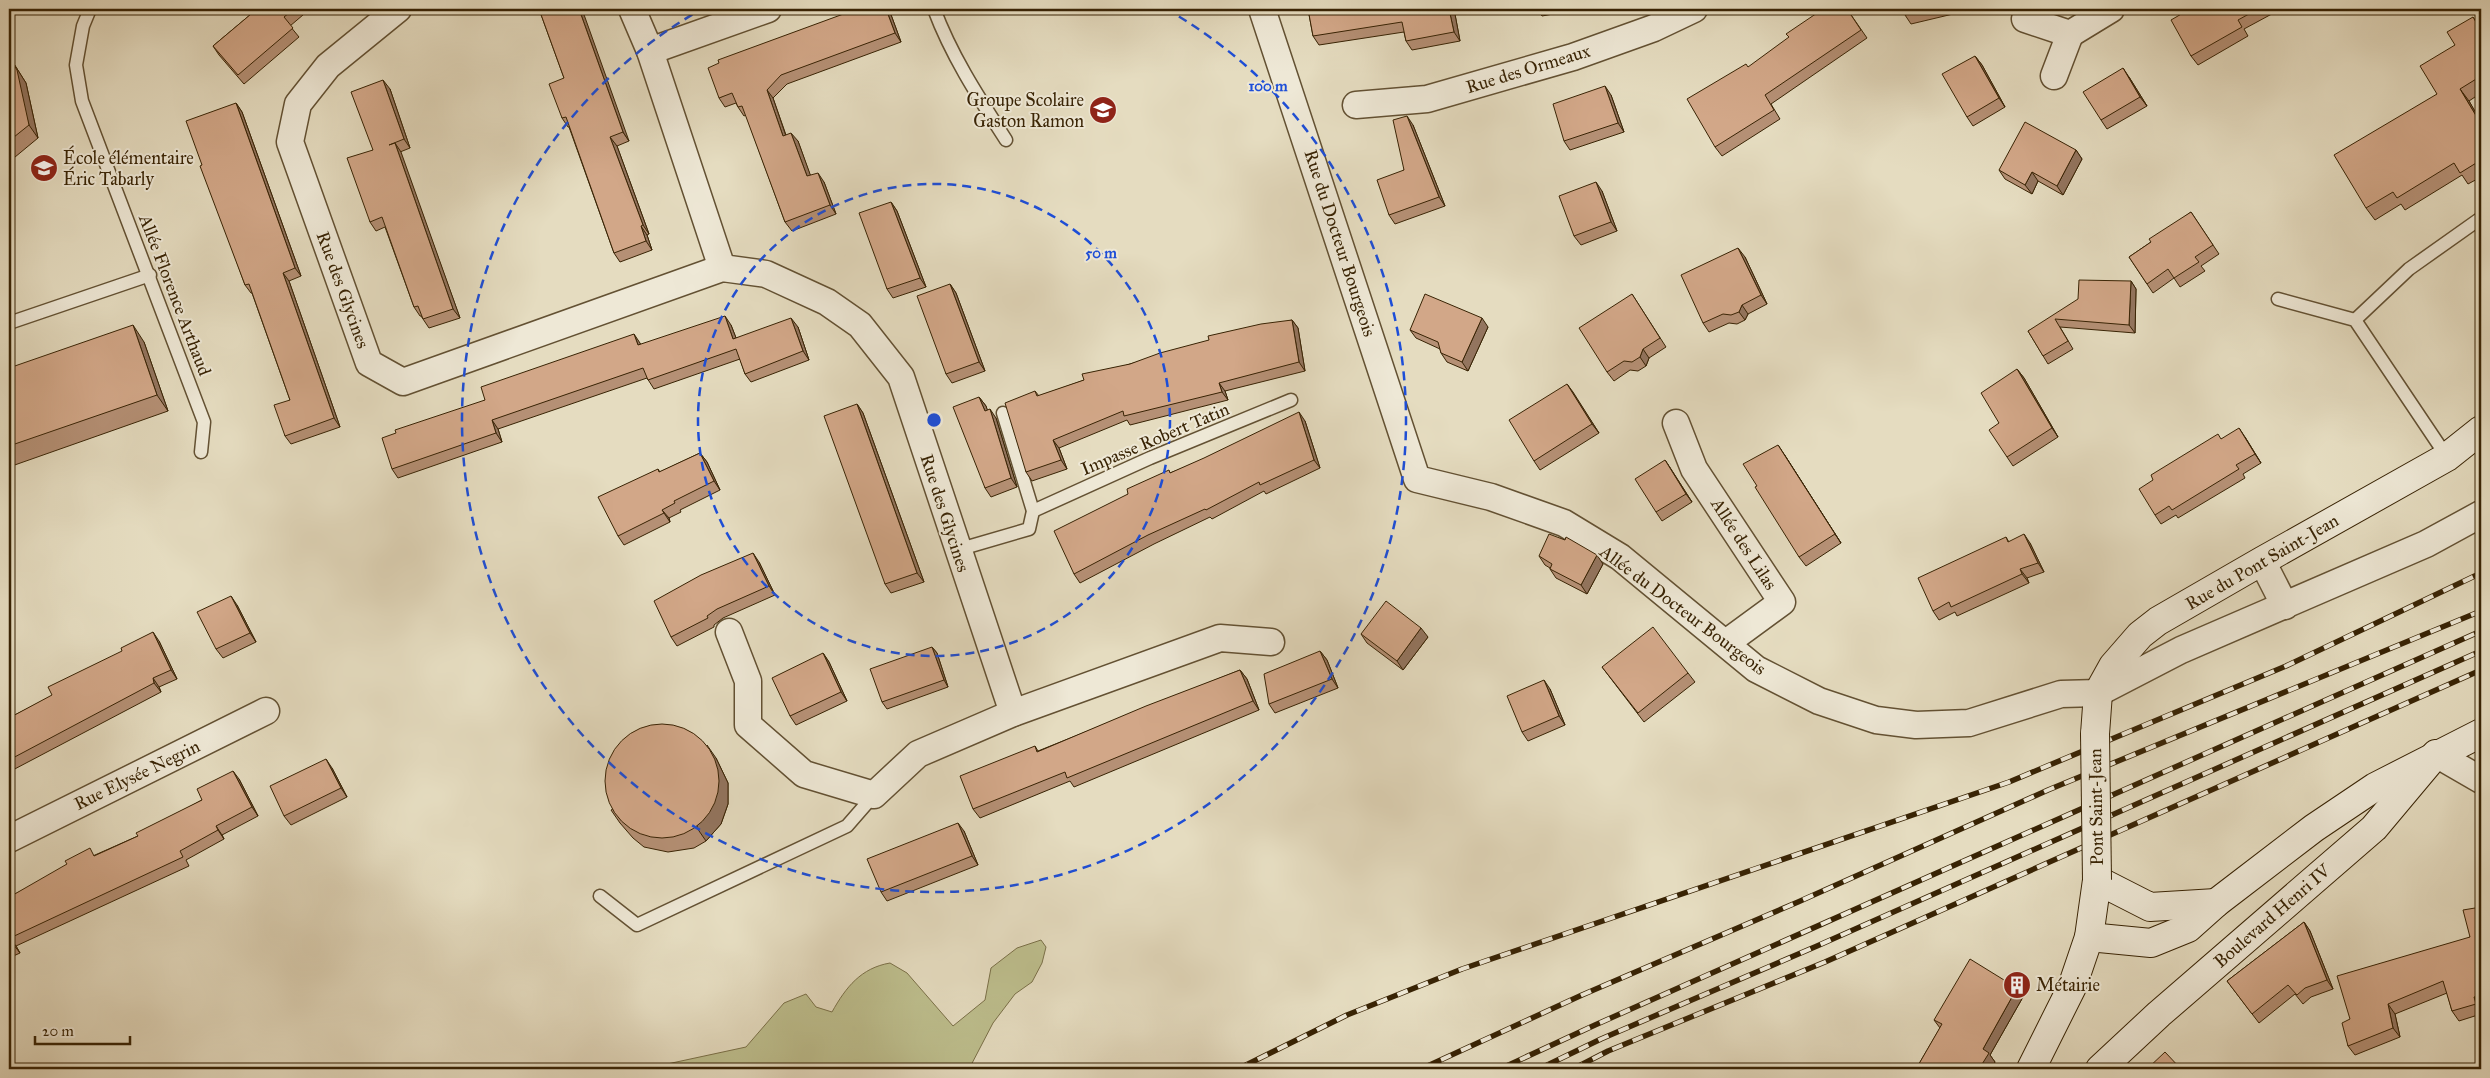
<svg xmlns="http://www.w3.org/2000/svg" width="2490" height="1078" font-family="'IM FELL Great Primer',serif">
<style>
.green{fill:#bdbe8d;stroke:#7a7048}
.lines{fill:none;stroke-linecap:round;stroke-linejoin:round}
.lane-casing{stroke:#635133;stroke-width:15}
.street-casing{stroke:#635133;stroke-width:29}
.secondary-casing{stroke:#382304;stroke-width:30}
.lane{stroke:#eee8d6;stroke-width:12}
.street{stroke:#eee8d6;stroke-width:26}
.secondary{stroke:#eee8d6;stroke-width:28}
.rail-casing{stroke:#382304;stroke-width:5.5}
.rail{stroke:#eee8d6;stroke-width:4;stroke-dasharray:11;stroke-linecap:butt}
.secondary-bridge-casing{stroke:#382304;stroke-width:30;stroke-linecap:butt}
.secondary-bridge{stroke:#eee8d6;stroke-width:28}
.wall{fill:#b59075;stroke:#382304}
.shaded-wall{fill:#93755f;stroke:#382304}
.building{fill:#d2a788;stroke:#382304}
.ring{fill:none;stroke:#1d4ed8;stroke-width:2.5;stroke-dasharray:9 6}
.labels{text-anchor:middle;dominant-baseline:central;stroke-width:4;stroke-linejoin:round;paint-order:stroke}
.street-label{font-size:18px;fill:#382304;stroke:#eee8d6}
.poi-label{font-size:18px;fill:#382304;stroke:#eee8d6;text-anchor:start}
.centre{fill:#1d4ed8;stroke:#eee8d6;stroke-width:2.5}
.ring-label{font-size:15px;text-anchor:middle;font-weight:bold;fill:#1d4ed8;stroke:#eee8d6;stroke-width:4;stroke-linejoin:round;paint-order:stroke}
</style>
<rect width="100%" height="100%" fill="#e5dcc0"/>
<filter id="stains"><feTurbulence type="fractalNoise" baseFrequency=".004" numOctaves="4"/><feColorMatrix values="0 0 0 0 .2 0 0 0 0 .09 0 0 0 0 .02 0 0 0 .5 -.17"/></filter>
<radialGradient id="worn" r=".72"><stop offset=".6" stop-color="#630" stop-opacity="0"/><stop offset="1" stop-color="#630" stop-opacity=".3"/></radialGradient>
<path class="green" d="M1041,940L1046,947L1042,963L1032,982L1015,994L993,1023L969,1069H644L746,1047L784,1003L806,994L816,1007L832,1012C846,987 861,968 890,963L907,973L953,1026L985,1000L991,968L1017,948Z"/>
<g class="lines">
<g class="lane-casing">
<g id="lane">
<polyline points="90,9 83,26 76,65 82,101 204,422 201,452"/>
<path d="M934,9C952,57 979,98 1006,140"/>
<polyline points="2278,299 2355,320 2447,457"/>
<polyline points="2355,320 2409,269 2481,218"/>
<polyline points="9,323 150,275"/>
<polyline points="1033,511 1150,458 1291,400"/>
<polyline points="957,550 1029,529 1033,511 1003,413"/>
<polyline points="600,896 637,925 847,826 874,795"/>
</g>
</g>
<g class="street-casing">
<g id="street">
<polyline points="398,9 328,66 298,104 290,142 369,363 403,382 722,268 766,274 827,302 860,325 901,377 1013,713"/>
<polyline points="632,9 650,51 722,268"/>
<polyline points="1262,9 1417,479 1491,497 1564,523 1620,557 1756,669 1819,701 1876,720 1916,725 1969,723 2061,694 2098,693 2181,650 2426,544 2481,514"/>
<polyline points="2025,19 2070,34 2054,76"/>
<polyline points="2070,34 2111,9"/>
<polyline points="650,51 768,9"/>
<polyline points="1356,105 1427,99 1573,57 1654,28 1694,9"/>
<polyline points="1676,423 1694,469 1782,602 1726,643"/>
<polyline points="2262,561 2285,606"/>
<polyline points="729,632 748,681 748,725 804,774 874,795 918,754 1013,713 1220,638 1271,642"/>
<polyline points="2436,754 2481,780"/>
<polyline points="9,839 266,711"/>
</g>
</g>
<g class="secondary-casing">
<g id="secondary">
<polyline points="2095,734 2098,693 2113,666 2140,635 2158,621 2262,561 2447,457 2481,430"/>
<polyline points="2089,937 2151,943 2188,928 2216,903 2314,828 2375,787 2481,733"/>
<polyline points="2031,1069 2072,987 2089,937 2097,880 2150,907 2216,903"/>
<polyline points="2100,1069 2159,1014 2374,828 2436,754"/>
</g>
</g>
<use href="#lane" class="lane"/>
<use href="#street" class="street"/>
<use href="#secondary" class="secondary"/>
<g class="rail-casing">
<g id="rail">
<polyline points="1238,1069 1347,1015 1462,969 2009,782 2286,666 2481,573"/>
<polyline points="1421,1069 1582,995 1798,902 2048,790 2481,611"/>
<polyline points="1500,1069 1595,1025 2481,631"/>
<polyline points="1539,1069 1601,1039 1817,946 2481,651"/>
<polyline points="1573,1069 1608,1051 1825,962 2481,670"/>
</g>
</g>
<use href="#rail" class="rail"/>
<g class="secondary-bridge-casing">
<polyline id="secondary-bridge" points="2095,734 2097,880"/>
</g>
<use href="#secondary-bridge" class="secondary-bridge"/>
</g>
<g class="wall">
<polygon points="257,9 310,9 290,26 299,37 244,84 219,55 213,46"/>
<polygon points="539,9 629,141 617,146 649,234 647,235 652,250 620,262 614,253 569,127 568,127 562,118 564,78"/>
<polygon points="1308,9 1454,9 1460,41 1412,50 1406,41 1404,32 1319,45 1313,36"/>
<polygon points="1537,9 1581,9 1542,16"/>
<polygon points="1847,9 1867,38 1771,104 1780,119 1722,156 1715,147"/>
<polygon points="1904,9 1952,9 1953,14 1911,24 1905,15"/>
<polygon points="2190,9 2281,9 2244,29 2248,36 2198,65 2191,56"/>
<polygon points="890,12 901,42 787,84 773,98 786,135 798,141 810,175 824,182 836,214 792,231 785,222 746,115 744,116 738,107 736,103 725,107 719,98"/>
<polygon points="2473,17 2481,29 2481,93 2469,101 2481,122 2481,177 2468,184 2462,175 2405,210 2401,204 2375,220 2366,208 2437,94 2455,45"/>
<polygon points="9,56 26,83 38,138 9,162"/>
<polygon points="1975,56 1982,65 2005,107 1973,126 1967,117"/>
<polygon points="2129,77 2147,106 2107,129 2101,120"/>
<polygon points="390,89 410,148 400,152 460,318 429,328 421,316 420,316 414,307 385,227 376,231 370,222 373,150"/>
<polygon points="1611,95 1624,132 1570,150 1564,141"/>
<polygon points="236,103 242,112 301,276 289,281 340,427 291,444 285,436 290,400 252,293 251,293 245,285 202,165"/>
<polygon points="1413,125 1445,206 1395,224 1389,215 1404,170"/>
<polygon points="2076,150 2082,159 2063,195 2038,181 2032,194 2005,179 1999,170"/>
<polygon points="1602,191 1617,231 1581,245 1574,236"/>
<polygon points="891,202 897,211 926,287 893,298 887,289"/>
<polygon points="2191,212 2219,254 2201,266 2205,271 2180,287 2174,278 2153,293 2129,257 2151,242"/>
<polygon points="1745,257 1767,304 1748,314 1745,320 1737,324 1729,323 1709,332 1703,323"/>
<polygon points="2131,281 2136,289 2135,333 2060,327 2073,349 2048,364 2028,331"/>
<polygon points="950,284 956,293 985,371 952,383 946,374"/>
<polygon points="1632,294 1666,347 1649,358 1646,366 1638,371 1630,370 1614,381 1607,372"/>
<polygon points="1292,320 1298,328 1305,371 1225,391 1228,400 1130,425 1127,420 1059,448 1067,469 1032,481 1026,472 1035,391 1039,396 1130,364"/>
<polygon points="731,325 736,338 798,327 809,360 751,382 745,374 740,359 654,389 647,378 498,429 502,442 398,478 392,469 485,400 640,343 640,345"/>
<polygon points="1488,327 1468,371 1447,362 1441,353 1440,349 1416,338 1410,330"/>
<polygon points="144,342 168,411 9,467 9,368"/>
<polygon points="2017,369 2024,378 2058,437 2013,466 2007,457 1999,423"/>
<polygon points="1567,384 1599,433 1540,470 1534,461"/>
<polygon points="979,397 986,406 987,410 996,418 1017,487 991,497 985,488"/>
<polygon points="857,404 863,413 924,582 891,593 885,584"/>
<polygon points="1305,421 1320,468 1266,494 1264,491 1212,519 1210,517 1154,544 1080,583 1074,574 1128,494 1170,473"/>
<polygon points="2245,437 2261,463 2243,474 2245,478 2178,518 2176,515 2161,524 2155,515 2221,439"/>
<polygon points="700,453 707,462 720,490 680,510 681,512 669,518 670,522 624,545 618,536 658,469 660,472"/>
<polygon points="1784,454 1841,543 1806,566 1799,557"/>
<polygon points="1665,460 1692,502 1662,521 1656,512"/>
<polygon points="2006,537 2009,542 2030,543 2044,572 2027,578 2029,583 1957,616 1955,612 1939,620 1933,611"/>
<polygon points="1539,556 1603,564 1587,594 1556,578 1550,569 1550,568 1545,565"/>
<polygon points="759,562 775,595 723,618 714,625 714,627 677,646 671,637"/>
<polygon points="237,605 256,642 223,658 216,649"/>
<polygon points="1361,634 1428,637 1403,670 1367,643"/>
<polygon points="159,641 177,679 159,687 161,692 9,772 9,718"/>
<polygon points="932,647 937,653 948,687 887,709 882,702"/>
<polygon points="1320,651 1327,660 1338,688 1275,713 1269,704"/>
<polygon points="823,653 829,662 847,701 796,725 790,716"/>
<polygon points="1602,667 1688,673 1695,682 1644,722"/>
<polygon points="1240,670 1247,679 1259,710 1074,787 1070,781 980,818 973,809 1035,746 1038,751"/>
<polygon points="1550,689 1565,725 1528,741 1522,732"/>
<polygon points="716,758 728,783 728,804 721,824 706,841 694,848 668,852 644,847 633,838 620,823 611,810"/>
<polygon points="332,768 347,797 291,825 284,816"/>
<polygon points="239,779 258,816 222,835 224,839 186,860 189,866 16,946 20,953 9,958 9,894 13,895 95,855 138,836"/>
<polygon points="964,831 978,865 887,901 881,892"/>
<polygon points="2481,907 2481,1014 2459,1021 2452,1011 2447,993 2395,1014 2400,1037 2355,1055 2348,1046 2350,1019 2470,937"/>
<polygon points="2304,922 2310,931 2333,989 2311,997 2303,1004 2295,994 2259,1023 2227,981"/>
<polygon points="2017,988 2023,997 1990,1055 1995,1062 1991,1069 1916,1069 1940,1028 1934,1020"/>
</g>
<g class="shaded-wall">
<polygon points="579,9 582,9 629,141 623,132"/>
<polygon points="886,9 888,9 890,12 901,42 895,33"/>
<polygon points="1449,9 1454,9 1460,41 1454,32"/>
<polygon points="9,56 26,83 38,138 29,125"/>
<polygon points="1975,56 1982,65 2005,107 1999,98"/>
<polygon points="2123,68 2129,77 2147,106 2140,97"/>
<polygon points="383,80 390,89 410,148 404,139"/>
<polygon points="1605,86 1611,95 1624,132 1618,123"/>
<polygon points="2460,89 2469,101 2481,122 2481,124"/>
<polygon points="767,90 773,98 789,145 783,136"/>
<polygon points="236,103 242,112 301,276 295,268"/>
<polygon points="1407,116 1413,125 1445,206 1439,197"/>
<polygon points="791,133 798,141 814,185 807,176"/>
<polygon points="610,137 617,146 649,234 643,225"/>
<polygon points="395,143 401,152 460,318 453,309"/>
<polygon points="2076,150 2082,159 2063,195 2057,186"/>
<polygon points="2032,172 2038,181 2032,194 2025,185"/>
<polygon points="818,173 824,182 836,214 830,205"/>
<polygon points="1596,182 1602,191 1617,231 1611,222"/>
<polygon points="891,202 897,211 926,287 920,278"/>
<polygon points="641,226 647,235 652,250 646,241"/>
<polygon points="1738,248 1745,257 1767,304 1761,295"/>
<polygon points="283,273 289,281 340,427 334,418"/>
<polygon points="2131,281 2136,289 2135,333 2129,325"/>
<polygon points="950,284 956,293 985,371 979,362"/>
<polygon points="1742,305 1748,314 1745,320 1739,312"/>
<polygon points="725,316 731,325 740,348 733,339"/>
<polygon points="791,318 798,327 809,360 803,351"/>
<polygon points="1482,318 1488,327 1468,371 1462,362"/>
<polygon points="1292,320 1298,328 1305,371 1299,362"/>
<polygon points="133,325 144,342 168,411 157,395"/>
<polygon points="634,334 640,343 644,354 638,345"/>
<polygon points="1643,349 1649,358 1646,366 1640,357"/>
<polygon points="2017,369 2024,378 2058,437 2052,428"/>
<polygon points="1219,383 1225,391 1228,400 1222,392"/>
<polygon points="1567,384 1573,392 1599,433 1592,424"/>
<polygon points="979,397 986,406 991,420 985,411"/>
<polygon points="857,404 863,413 924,582 917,573"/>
<polygon points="990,409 996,418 1017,487 1011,478"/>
<polygon points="1299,412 1305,421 1320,468 1314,460"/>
<polygon points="492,420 498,429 502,442 496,433"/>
<polygon points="2239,428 2245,437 2261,463 2255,454"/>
<polygon points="1053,440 1059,448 1067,469 1061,460"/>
<polygon points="1778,445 1784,454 1841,543 1835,534"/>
<polygon points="700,453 707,462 720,490 714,481"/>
<polygon points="1665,460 1671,469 1692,502 1686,494"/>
<polygon points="662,510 669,518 670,522"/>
<polygon points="2024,534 2030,543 2044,572 2038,563"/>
<polygon points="753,553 759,562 775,595 769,586"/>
<polygon points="1597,555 1603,564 1587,594 1581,585"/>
<polygon points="2020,569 2027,578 2029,583 2022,574"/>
<polygon points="231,596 237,605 256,642 250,633"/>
<polygon points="1421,628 1428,637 1403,670 1397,661"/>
<polygon points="153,632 159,641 177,679 171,670"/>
<polygon points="932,647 937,653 948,687 944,680"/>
<polygon points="1320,651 1327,660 1338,688 1332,679"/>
<polygon points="823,653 829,662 847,701 841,692"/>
<polygon points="1240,670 1247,679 1259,710 1253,701"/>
<polygon points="153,678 159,687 161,692 154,683"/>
<polygon points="1544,680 1550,689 1565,725 1559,716"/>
<polygon points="707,745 716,758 728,783 728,804 721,824 706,841 697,828"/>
<polygon points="326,759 332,768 347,797 341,788"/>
<polygon points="233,771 239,779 258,816 252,807"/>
<polygon points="958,823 964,831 978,865 972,856"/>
<polygon points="216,826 222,835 224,839 218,830"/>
<polygon points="2304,922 2310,931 2333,989 2327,980"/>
<polygon points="10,938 16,946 20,953 13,944"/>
<polygon points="2017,988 2023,997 1990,1055 1995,1062 1991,1069 1979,1069 1983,1049"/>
<polygon points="2474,997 2481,1007 2481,1011 2476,1004"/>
<polygon points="2388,1004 2395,1014 2400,1037 2393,1028"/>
</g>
<g class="building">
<polygon points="257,9 294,9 284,17 293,28 238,75 213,46"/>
<polygon points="539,9 579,9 623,132 610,137 643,225 641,226 646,241 614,253 566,117 562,118 549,84 564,78"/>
<polygon points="857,9 886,9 895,33 781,75 767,90 783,136 791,133 807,176 818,173 830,205 785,222 742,106 738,107 732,93 719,98 708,68 719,63 718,60"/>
<polygon points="1308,9 1449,9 1454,32 1406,41 1402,22 1313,36"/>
<polygon points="1823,9 1847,9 1861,30 1765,95 1774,110 1715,147 1687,99 1746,64 1748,67 1789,37 1786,34"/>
<polygon points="1904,9 1931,9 1905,15"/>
<polygon points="2190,9 2258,9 2238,20 2242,27 2191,56 2171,20"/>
<polygon points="2473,17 2481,31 2481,76 2460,89 2481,124 2481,160 2460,173 2454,163 2397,198 2393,192 2366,208 2334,155 2437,94 2420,66 2455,45 2447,32"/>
<polygon points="1975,56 1999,98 1967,117 1942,74"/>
<polygon points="9,57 17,70 29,125 9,141"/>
<polygon points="2123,68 2140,97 2101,120 2083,92"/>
<polygon points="383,80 404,139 389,145 395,143 453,309 423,319 418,306 414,307 382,217 370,222 347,158 373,150 351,92"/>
<polygon points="1605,86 1618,123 1564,141 1553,104"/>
<polygon points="236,103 295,268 283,273 334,418 285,436 274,405 290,400 249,284 245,285 200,166 202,165 186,121"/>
<polygon points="1407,116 1439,197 1389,215 1377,180 1404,170 1393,120"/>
<polygon points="2025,122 2076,150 2057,186 2032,172 2025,185 1999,170"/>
<polygon points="1596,182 1611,222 1574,236 1559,196"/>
<polygon points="891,202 920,278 887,289 859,213"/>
<polygon points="2191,212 2213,245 2195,257 2199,262 2174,278 2168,269 2147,284 2129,257 2151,242 2149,239"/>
<polygon points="1738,248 1761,295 1742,305 1739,312 1731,315 1723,314 1703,323 1681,275"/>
<polygon points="2079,280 2131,281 2129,325 2055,319 2068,341 2043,356 2028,331 2078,299"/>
<polygon points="950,284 979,362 946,374 917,296"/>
<polygon points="1425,294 1482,318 1462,362 1441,353 1438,342 1410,330"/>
<polygon points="1632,294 1660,338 1643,349 1640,357 1632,362 1624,361 1607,372 1579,328"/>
<polygon points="725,316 733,339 791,318 803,351 745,374 736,349 648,380 643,368 492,420 496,433 392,469 382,438 396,433 395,430 485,400 481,387 634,334 638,345"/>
<polygon points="1292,320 1299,362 1219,383 1222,392 1124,416 1123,411 1053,440 1061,460 1026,472 1005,403 1035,391 1037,396 1084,380 1082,374 1130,364 1160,353 1209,340 1208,336 1261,324"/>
<polygon points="133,325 157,395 9,446 9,368"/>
<polygon points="2017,369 2052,428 2007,457 1989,430 1999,423 1981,393"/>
<polygon points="1567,384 1592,424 1534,461 1509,420"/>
<polygon points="979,397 985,411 990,409 1011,478 985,488 953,407"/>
<polygon points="857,404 917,573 885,584 824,416"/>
<polygon points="1299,412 1314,460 1260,485 1259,482 1206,510 1205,509 1148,535 1074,574 1054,531 1128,494 1127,489 1169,470 1170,473 1204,458"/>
<polygon points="2239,428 2255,454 2236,465 2239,469 2172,510 2169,506 2155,515 2139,489 2153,480 2151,475 2218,434 2221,439"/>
<polygon points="1778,445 1835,534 1799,557 1755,487 1757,486 1743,464"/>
<polygon points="700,453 714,481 674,501 675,503 662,510 664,513 618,536 598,497 658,469 659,472"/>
<polygon points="1665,460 1686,494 1656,512 1635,479"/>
<polygon points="1549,534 1565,540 1566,537 1597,555 1581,585 1550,569 1552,564 1539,556"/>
<polygon points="2024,534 2038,563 2020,569 2022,574 1951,607 1949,602 1933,611 1918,578 2006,537 2008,542"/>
<polygon points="753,553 769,586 717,609 707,616 708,618 671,637 654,601 701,575"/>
<polygon points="231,596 250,633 216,649 197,612"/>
<polygon points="1386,601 1421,628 1397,661 1361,634"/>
<polygon points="1653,627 1688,673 1638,713 1602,667"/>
<polygon points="153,632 171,670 153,678 154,683 9,760 9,718 52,695 48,687 122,651 121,648"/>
<polygon points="932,647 944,680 882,702 870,669"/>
<polygon points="1320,651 1332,679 1269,704 1264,674"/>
<polygon points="823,653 841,692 790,716 772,678"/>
<polygon points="1240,670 1253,701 1067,778 1065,772 973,809 960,776 1035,746 1037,752 1146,706"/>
<polygon points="1544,680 1559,716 1522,732 1507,696"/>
<circle cx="662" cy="781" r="57"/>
<polygon points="326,759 341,788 284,816 270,786"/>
<polygon points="233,771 252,807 216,826 218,830 180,851 183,857 10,938 13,944 9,946 9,894 12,892 13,895 67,864 65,861 90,848 94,856 138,836 136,833 202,800 197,789"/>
<polygon points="958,823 972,856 881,892 867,859"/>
<polygon points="2481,907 2481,995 2474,997 2476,1004 2452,1011 2443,981 2388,1004 2393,1028 2348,1046 2342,1023 2350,1019 2337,976 2470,937 2463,910"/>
<polygon points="2304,922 2327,980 2305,988 2297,995 2288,985 2252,1014 2227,981"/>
<polygon points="1970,959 2017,988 1983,1049 1989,1053 1979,1069 1916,1069 1942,1024 1934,1020"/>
<polygon points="2165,1052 2181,1069 2147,1069"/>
</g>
<g class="ring">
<circle cx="934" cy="420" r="236"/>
<path d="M1166 9A472 472 0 1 1 702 9"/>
</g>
<defs>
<g id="school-disc" transform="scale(1.4375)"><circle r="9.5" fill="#8f2418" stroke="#eee8d6"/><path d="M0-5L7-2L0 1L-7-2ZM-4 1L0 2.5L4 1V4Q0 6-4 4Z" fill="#fff"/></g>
<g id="building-disc" transform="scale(1.4375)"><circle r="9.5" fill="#8f2418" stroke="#eee8d6"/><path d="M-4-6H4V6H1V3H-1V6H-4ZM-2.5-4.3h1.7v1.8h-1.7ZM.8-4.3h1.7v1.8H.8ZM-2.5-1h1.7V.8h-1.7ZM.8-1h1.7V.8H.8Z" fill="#fff"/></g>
</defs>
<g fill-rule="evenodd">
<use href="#school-disc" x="1103" y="110"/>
<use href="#school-disc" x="44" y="168"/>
<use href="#building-disc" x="2017" y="985"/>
</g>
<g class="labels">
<g class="street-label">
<text transform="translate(1528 69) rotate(-17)">Rue des Ormeaux</text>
<text transform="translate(1340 243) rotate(72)">Rue du Docteur Bourgeois</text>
<text transform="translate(343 290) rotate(70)">Rue des Glycines</text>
<text transform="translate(175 295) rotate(69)">Allée Florence Arthaud</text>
<text transform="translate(1155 439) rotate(-23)">Impasse Robert Tatin</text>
<text transform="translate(945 513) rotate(72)">Rue des Glycines</text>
<text transform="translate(1744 544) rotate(57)">Allée des Lilas</text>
<text transform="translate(2262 562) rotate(-30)">Rue du Pont Saint-Jean</text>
<text transform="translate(1683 610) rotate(37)">Allée du Docteur Bourgeois</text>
<text transform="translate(137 775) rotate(-26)">Rue Elysée Negrin</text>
<text transform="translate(2096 807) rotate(-91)">Pont Saint-Jean</text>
<text transform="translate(2272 916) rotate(-41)">Boulevard Henri IV</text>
</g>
<g class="poi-label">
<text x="1084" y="100" text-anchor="end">Groupe Scolaire<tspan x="1084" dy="21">Gaston Ramon</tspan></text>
<text x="63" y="158">École élémentaire<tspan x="63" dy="21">Éric Tabarly</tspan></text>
<text x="2036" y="985">Métairie</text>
</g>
</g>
<circle cx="934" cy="420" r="8" class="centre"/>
<g class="ring-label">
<text x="1268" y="91">100 m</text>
<text x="1101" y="258">50 m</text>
</g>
<rect width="2490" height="1078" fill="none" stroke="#e5dcc0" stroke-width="30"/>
<rect x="10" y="10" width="2470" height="1058" fill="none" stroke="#382304" stroke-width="2.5"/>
<rect x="15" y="15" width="2460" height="1048" fill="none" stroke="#382304"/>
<path d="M35 1036v8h95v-8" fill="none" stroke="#382304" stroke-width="2.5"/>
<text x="42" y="1036" font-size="15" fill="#382304" stroke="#eee8d6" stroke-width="4" paint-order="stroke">20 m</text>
<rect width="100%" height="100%" filter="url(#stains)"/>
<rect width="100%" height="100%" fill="url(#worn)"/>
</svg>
